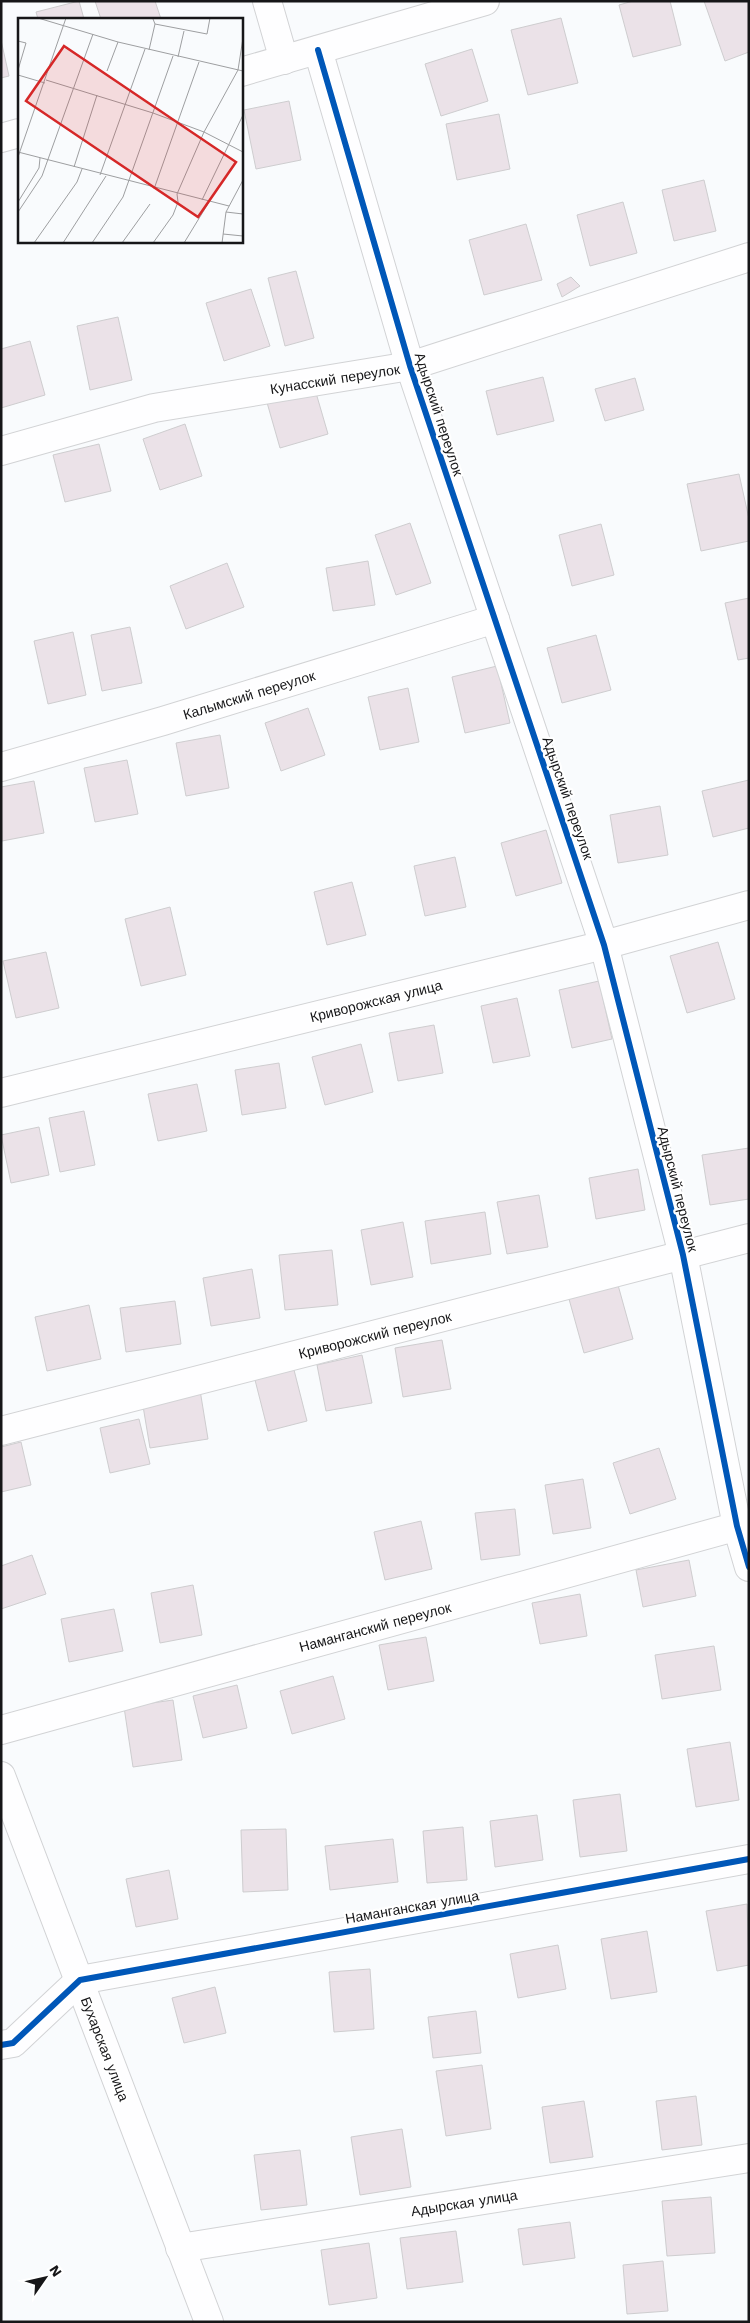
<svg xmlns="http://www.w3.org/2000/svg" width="750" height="2323" font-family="'Work Sans',sans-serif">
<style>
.building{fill:#ebe2e8;stroke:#cecdcf}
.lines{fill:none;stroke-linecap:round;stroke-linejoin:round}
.street-casing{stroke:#d2d3d5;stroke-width:30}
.street{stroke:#fefeff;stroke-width:28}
.cycleway-casing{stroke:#fff;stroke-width:9}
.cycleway{stroke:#0057b8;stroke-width:6}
.labels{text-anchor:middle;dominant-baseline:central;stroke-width:4.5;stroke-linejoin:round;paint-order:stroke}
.street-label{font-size:14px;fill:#161618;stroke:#fff}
.inset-road{fill:none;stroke:#9e9fa1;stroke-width:1}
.view{fill:#d62828;fill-opacity:0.15;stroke:#d62828;stroke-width:2.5}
.inset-edge{fill:none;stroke:#161618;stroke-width:2.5}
</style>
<rect width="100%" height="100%" fill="#f9fbfd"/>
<g class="building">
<polygon points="79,1 84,19 38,19 36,12"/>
<polygon points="95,1 155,1 161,19 101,19"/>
<polygon points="633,1 670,1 681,45 633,57 619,5"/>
<polygon points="704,1 749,1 749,52 725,61"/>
<polygon points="561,18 578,83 528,95 511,30"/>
<polygon points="1,40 9,76 1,78"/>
<polygon points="472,49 488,101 441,116 425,64"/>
<polygon points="289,101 301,160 256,169 244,110"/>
<polygon points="499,114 510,169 457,180 446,124"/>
<polygon points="704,180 716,231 674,241 662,190"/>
<polygon points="623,202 637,253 590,266 577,215"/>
<polygon points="526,224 542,280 484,295 469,240"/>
<polygon points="296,271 314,338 285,346 268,278"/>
<polygon points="571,277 580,286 562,297 557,284"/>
<polygon points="251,289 270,346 224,361 206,303"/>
<polygon points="118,317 132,380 90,390 77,326"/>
<polygon points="30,341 45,395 1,408 1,349"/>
<polygon points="543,377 554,421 497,435 486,391"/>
<polygon points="635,378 644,410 605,421 595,389"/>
<polygon points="314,386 328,434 280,448 266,399"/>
<polygon points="185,424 202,476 160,490 143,439"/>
<polygon points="99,444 111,491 65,502 53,455"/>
<polygon points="739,474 749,519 749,541 701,551 687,484"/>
<polygon points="410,523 431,583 396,595 375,535"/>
<polygon points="601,524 614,575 572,586 559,535"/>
<polygon points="368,561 375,605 333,611 326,568"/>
<polygon points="227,563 244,607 186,629 170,586"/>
<polygon points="749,598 749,658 738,660 725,603"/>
<polygon points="130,627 142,683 102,691 91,635"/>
<polygon points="73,632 86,695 48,704 34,641"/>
<polygon points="596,635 611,690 562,703 547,648"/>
<polygon points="497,666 510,723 465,733 452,677"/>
<polygon points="408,688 419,742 380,750 368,697"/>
<polygon points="308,708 325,755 281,771 265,723"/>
<polygon points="220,735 229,788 186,796 176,743"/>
<polygon points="127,760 138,814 95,822 84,768"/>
<polygon points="749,780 749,828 713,837 702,791"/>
<polygon points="34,781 44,833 2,841 1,787"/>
<polygon points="660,806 668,855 618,863 610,815"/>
<polygon points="546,830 562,883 516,896 501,843"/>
<polygon points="455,857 466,907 425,916 414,866"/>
<polygon points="352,882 366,935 327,945 314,892"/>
<polygon points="170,907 186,975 141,986 125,919"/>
<polygon points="718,942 735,999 687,1013 670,956"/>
<polygon points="46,952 59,1008 16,1018 3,961"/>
<polygon points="599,981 612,1039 572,1048 559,990"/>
<polygon points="517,998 530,1056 493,1063 481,1006"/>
<polygon points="434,1025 443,1073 398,1081 389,1033"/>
<polygon points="361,1044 373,1092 325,1105 312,1057"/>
<polygon points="279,1063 286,1108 242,1115 235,1070"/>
<polygon points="197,1084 207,1131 158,1141 148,1094"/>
<polygon points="84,1111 95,1165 60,1172 49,1118"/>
<polygon points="39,1127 49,1175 11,1183 1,1135"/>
<polygon points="749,1148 749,1199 710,1205 702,1155"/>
<polygon points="638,1169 645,1210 596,1219 589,1178"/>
<polygon points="539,1195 548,1247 507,1254 497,1202"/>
<polygon points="485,1212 491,1254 431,1264 425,1221"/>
<polygon points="403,1222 413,1277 371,1285 361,1230"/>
<polygon points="332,1250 338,1305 285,1310 279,1255"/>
<polygon points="252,1269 260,1318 211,1326 203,1278"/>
<polygon points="618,1285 633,1339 584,1353 569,1299"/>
<polygon points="175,1301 181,1344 126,1352 120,1308"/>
<polygon points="89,1305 101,1359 47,1371 35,1317"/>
<polygon points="442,1340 451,1389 403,1397 395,1348"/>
<polygon points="362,1355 372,1403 326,1411 317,1365"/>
<polygon points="293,1366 307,1421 268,1431 254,1376"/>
<polygon points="200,1390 208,1439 150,1448 142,1400"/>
<polygon points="139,1419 150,1464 110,1473 100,1428"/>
<polygon points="21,1442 31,1485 1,1492 1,1447"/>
<polygon points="659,1448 676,1499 630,1514 613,1463"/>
<polygon points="583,1479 591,1528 553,1534 545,1485"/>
<polygon points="515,1509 520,1555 481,1560 475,1513"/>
<polygon points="421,1521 432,1569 385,1580 374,1532"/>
<polygon points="32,1555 46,1594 1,1609 1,1566"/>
<polygon points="689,1560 696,1596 643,1607 636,1570"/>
<polygon points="193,1585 202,1635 160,1643 151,1593"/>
<polygon points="580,1594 587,1636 540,1644 532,1603"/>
<polygon points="114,1609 123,1651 69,1662 61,1619"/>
<polygon points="426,1637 434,1681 388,1690 379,1645"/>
<polygon points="714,1646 721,1690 662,1699 655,1655"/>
<polygon points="333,1676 345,1719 292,1734 280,1691"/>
<polygon points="237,1685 247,1728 203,1738 193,1696"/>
<polygon points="173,1700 182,1760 133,1767 124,1707"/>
<polygon points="730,1742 739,1800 696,1807 687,1749"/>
<polygon points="620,1794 627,1851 580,1857 573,1800"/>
<polygon points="537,1815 543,1860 495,1867 490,1821"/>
<polygon points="463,1827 467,1880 427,1883 423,1831"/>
<polygon points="286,1829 288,1890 243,1892 241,1830"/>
<polygon points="393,1839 398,1882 330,1890 325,1846"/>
<polygon points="169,1870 178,1919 136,1927 126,1879"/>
<polygon points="747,1904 749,1965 717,1971 706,1911"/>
<polygon points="647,1931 657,1992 611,1999 601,1939"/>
<polygon points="558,1945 566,1989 518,1998 510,1954"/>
<polygon points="370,1969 374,2029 334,2032 329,1972"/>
<polygon points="215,1987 226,2033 184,2043 172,1998"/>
<polygon points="476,2011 481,2053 433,2058 428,2017"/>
<polygon points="482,2065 491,2129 446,2136 436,2071"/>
<polygon points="696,2096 702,2145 662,2150 656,2101"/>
<polygon points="584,2101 593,2157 550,2163 542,2107"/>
<polygon points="402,2129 411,2187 360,2195 351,2137"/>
<polygon points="300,2150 307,2205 261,2210 254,2155"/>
<polygon points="711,2197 715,2253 667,2256 662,2201"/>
<polygon points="570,2222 575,2258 523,2265 518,2229"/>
<polygon points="456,2231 463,2282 407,2289 400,2238"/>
<polygon points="369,2243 377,2298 329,2305 321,2250"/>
<polygon points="663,2261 668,2311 627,2314 623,2265"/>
</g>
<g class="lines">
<g class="street-casing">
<g id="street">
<polyline points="267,1 284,60"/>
<polyline points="318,50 410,366 604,945 683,1255 737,1526 749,1567"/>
<polyline points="241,72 485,1"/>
<polyline points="1,138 19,133"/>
<polyline points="1,451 154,408 410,366 749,257"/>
<polyline points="1,767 163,721 495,619"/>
<polyline points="1,1093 604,945 749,905"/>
<polyline points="1,1431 749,1238"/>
<polyline points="1,1730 749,1523"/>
<polyline points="1,1776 209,2322"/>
<polyline points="1,2045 13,2043 80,1980 749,1859"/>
<polyline points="180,2248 749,2158"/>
</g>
</g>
<use href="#street" class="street"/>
<g class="cycleway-casing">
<g id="cycleway">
<polyline points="318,50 410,366 604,945 683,1255 737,1526 749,1567"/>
<polyline points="1,2045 13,2043 80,1980 749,1859"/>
</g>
</g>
<use href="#cycleway" class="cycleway"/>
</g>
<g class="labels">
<g class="street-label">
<text transform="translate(335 379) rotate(-9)">Кунасский переулок</text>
<text transform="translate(439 414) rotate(72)">Адырский переулок</text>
<text transform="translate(249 695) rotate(-17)">Калымский переулок</text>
<text transform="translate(568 798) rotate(71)">Адырский переулок</text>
<text transform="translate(376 1001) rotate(-14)">Криворожская улица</text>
<text transform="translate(678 1189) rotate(76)">Адырский переулок</text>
<text transform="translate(375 1335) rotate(-14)">Криворожский переулок</text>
<text transform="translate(375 1627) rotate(-15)">Наманганский переулок</text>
<text transform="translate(412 1907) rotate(-10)">Наманганская улица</text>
<text transform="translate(105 2049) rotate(69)">Бухарская улица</text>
<text transform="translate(464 2203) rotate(-9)">Адырская улица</text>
</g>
</g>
<g transform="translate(18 18)">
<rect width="225" height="225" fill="#f9fbfd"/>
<path class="inset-road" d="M20,0L100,24L225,53M135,1L137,6L189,16L192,0M0,23L8,25L0,52M131,32L137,6M160,39L166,13M89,53L100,24M0,57L27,65M28,62L135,95L186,114L225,134M0,134L211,188M0,139L48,0M56,149L79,77M82,157L127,31M136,171L181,44M184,182L225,97M0,184L21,150L22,140M0,194L24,158L75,16M208,194L225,196M205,216L225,218M16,225L59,164L64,151M45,225L88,158M74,225L105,179L155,38M104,225L132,186M135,225L155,197L160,184L159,176L186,114L220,52L225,20M166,225L191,184M204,225L208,194L225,162"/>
<path class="view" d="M46,28L218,144L180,199L8,83Z"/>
<rect width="225" height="225" class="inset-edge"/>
</g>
<rect width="750" height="2323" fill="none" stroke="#161618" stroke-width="5"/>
<g transform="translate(45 2278) rotate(56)" stroke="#ffffff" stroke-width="4" paint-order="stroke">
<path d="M0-4L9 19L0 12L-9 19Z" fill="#161618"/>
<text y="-8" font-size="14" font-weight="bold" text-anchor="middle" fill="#161618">N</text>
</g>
</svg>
